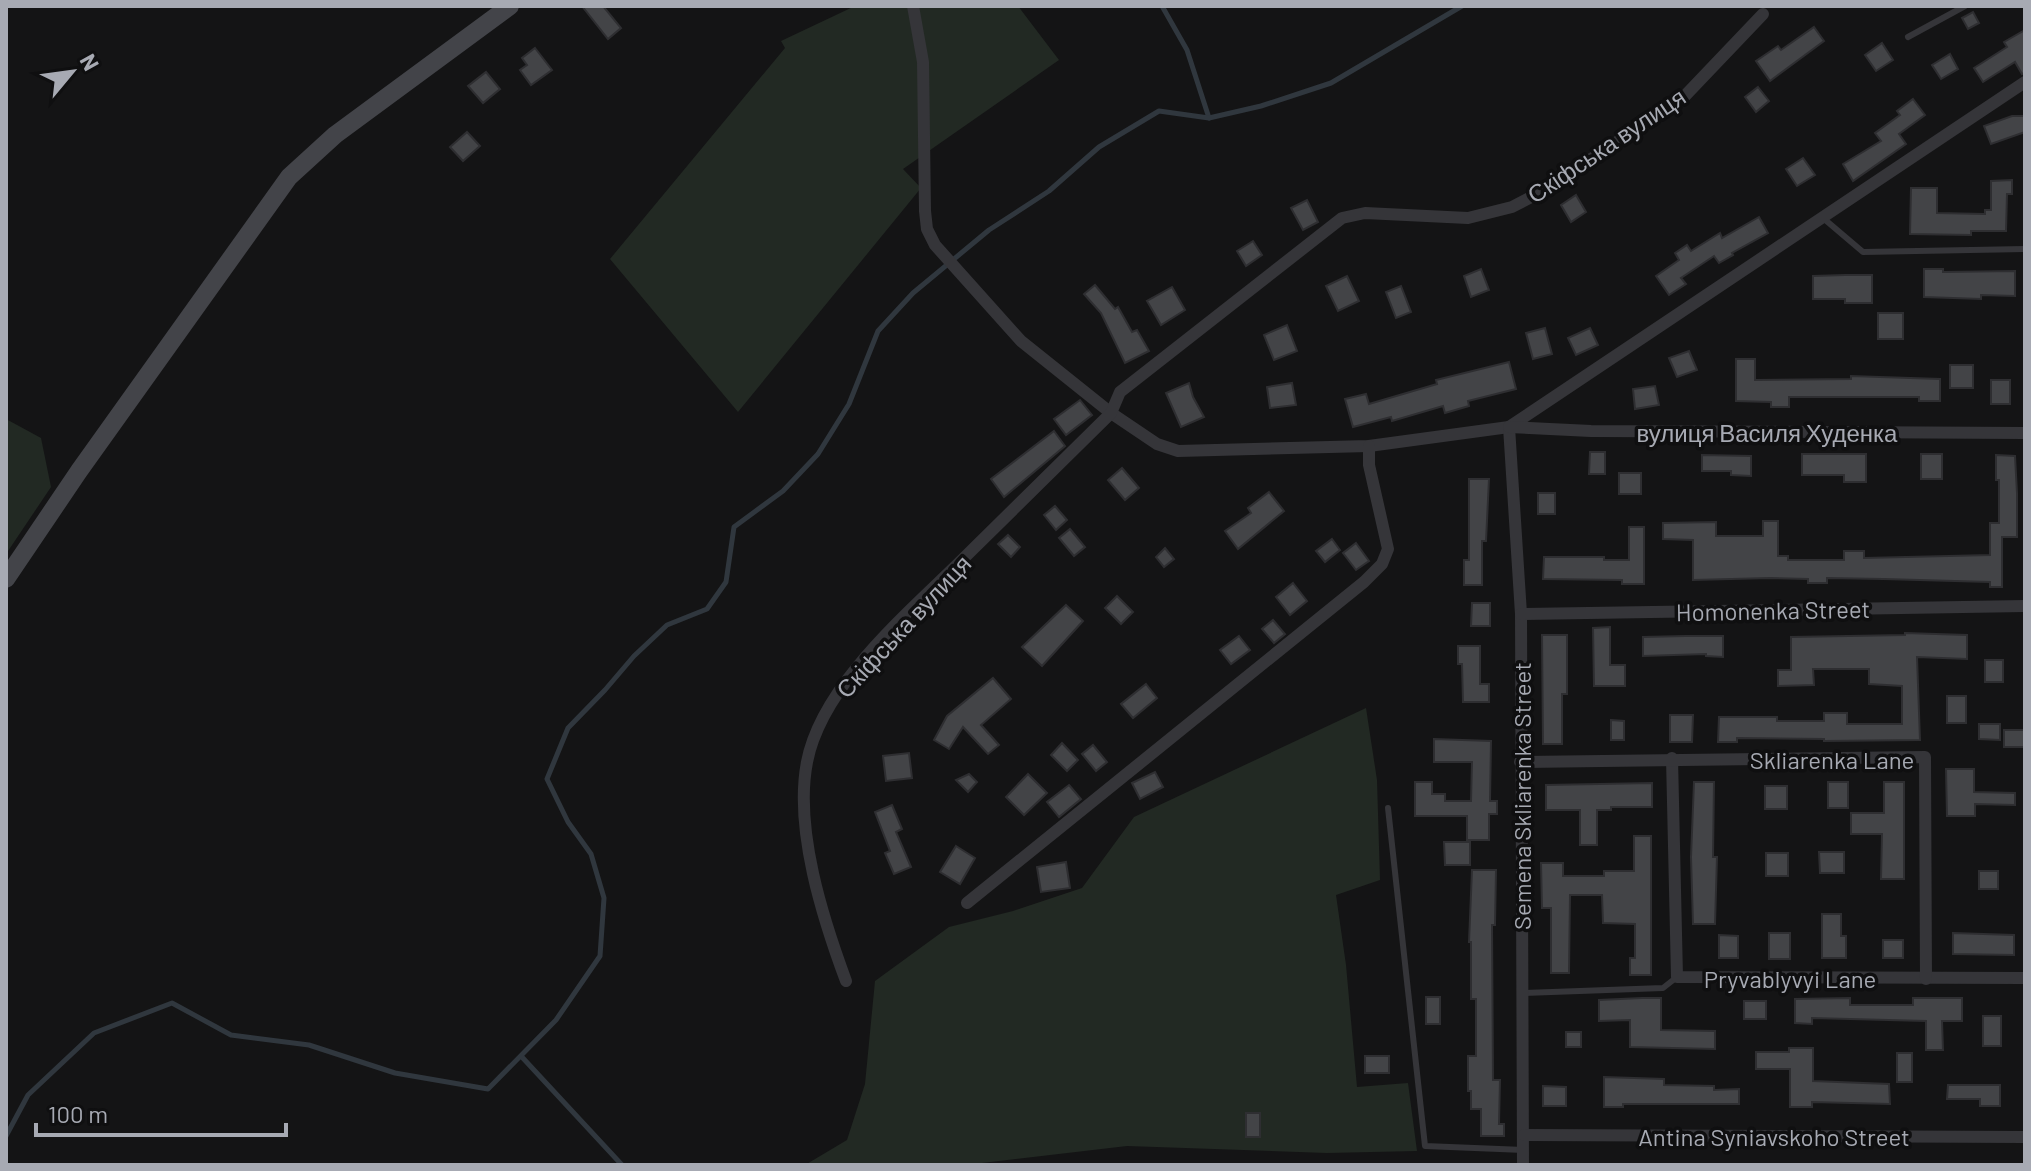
<svg xmlns="http://www.w3.org/2000/svg" width="2031" height="1171" font-family="Barlow,sans-serif">
<style>
.green{fill:#222923}
.lines{fill:none;stroke-linecap:round;stroke-linejoin:round}
.stream{stroke:#30373e;stroke-width:5}
.building{fill:#434447;stroke:#2e2e31;stroke-width:2}
.lane{stroke:#353539;stroke-width:6}
.street{stroke:#353539;stroke-width:12}
.secondary{stroke:#434449;stroke-width:18}
.labels{text-anchor:middle;dominant-baseline:central;stroke-width:7;stroke-linejoin:round;paint-order:stroke}
.street-label{font-size:24px;fill:#a7aab3;stroke:#0f0f10}
</style>
<rect width="100%" height="100%" fill="#141415"/>
<g class="green">
<polygon points="855,6 1018,6 1059,60 903,169 921,188 738,412 610,259 785,48 781,41"/>
<polygon points="6,419 41,438 51,487 6,554"/>
<polygon points="1366,708 1377,780 1380,880 1336,895 1346,965 1357,1087 1408,1083 1417,1151 1327,1153 1127,1146 965,1165 805,1165 847,1140 865,1084 875,981 949,927 1013,911 1082,888 1134,817"/>
</g>
<g class="lines">
<g class="stream">
<polyline points="1162,6 1187,50 1209,118"/>
<polyline points="521,1056 622,1165"/>
<polyline points="6,1136 28,1095 94,1033 172,1003 231,1035 309,1045 395,1073 488,1089 556,1020 600,956 604,898 591,854 568,822 547,779 568,728 605,690 634,656 667,625 707,609 726,582 734,527 783,491 818,454 849,404 878,331 913,293 989,230 1049,191 1099,147 1159,111 1209,118 1261,106 1331,83 1462,6"/>
</g>
</g>
<g class="building">
<polygon points="582,6 603,6 621,28 608,39"/>
<polygon points="1973,12 1979,23 1968,29 1962,18"/>
<polygon points="1814,27 1824,41 1770,81 1756,61 1778,46 1781,50"/>
<polygon points="2025,30 2025,73 2022,74 2015,62 1983,82 1974,68 2007,47 2004,42"/>
<polygon points="1882,43 1893,60 1876,71 1865,55"/>
<polygon points="535,48 552,70 531,85 520,70 527,65 522,58"/>
<polygon points="1950,54 1958,69 1941,79 1932,65"/>
<polygon points="486,72 500,89 483,103 468,86"/>
<polygon points="1758,87 1769,101 1756,112 1745,97"/>
<polygon points="1913,99 1925,115 1899,134 1906,144 1853,181 1843,164 1881,141 1875,133 1900,115 1897,111"/>
<polygon points="2012,116 2025,116 2025,132 1991,144 1984,126"/>
<polygon points="467,132 480,146 463,161 450,147"/>
<polygon points="1803,158 1815,175 1797,186 1786,169"/>
<polygon points="2012,180 2012,194 2007,194 2006,231 1971,231 1971,235 1910,234 1911,188 1937,188 1937,213 1985,214 1985,210 1991,210 1991,181"/>
<polygon points="1576,195 1586,212 1571,222 1561,205"/>
<polygon points="1307,200 1318,222 1303,230 1291,208"/>
<polygon points="1759,217 1768,233 1732,253 1733,255 1719,263 1714,256 1681,278 1686,284 1669,295 1656,276 1679,260 1675,253 1687,245 1691,251 1720,233 1722,238"/>
<polygon points="1253,241 1262,255 1246,266 1237,251"/>
<polygon points="1481,269 1489,290 1471,297 1464,276"/>
<polygon points="1924,269 1943,269 1943,272 2015,271 2015,296 1981,295 1981,299 1924,297"/>
<polygon points="1845,275 1872,275 1872,303 1845,303 1845,299 1813,299 1813,276"/>
<polygon points="1347,276 1359,301 1338,311 1326,286"/>
<polygon points="1095,285 1115,309 1118,307 1132,332 1137,330 1149,351 1125,363 1101,313 1084,294"/>
<polygon points="1401,286 1411,312 1396,318 1386,292"/>
<polygon points="1172,287 1185,310 1161,325 1147,301"/>
<rect x="1878" y="313" width="25" height="26"/>
<polygon points="1287,325 1297,351 1274,360 1264,335"/>
<polygon points="1545,328 1552,354 1533,359 1526,333"/>
<polygon points="1590,328 1598,345 1576,355 1568,338"/>
<polygon points="1689,351 1697,370 1677,377 1669,358"/>
<polygon points="1736,359 1755,359 1755,380 1851,379 1851,376 1940,379 1940,401 1919,401 1919,397 1789,397 1789,407 1771,407 1771,402 1736,401"/>
<polygon points="1509,362 1516,389 1468,401 1469,406 1445,413 1443,406 1392,421 1391,417 1353,427 1345,399 1366,394 1369,404 1437,384 1436,380"/>
<rect x="1950" y="365" width="23" height="23"/>
<rect x="1991" y="380" width="19" height="24"/>
<polygon points="1189,383 1193,397 1204,417 1181,427 1166,393"/>
<polygon points="1292,383 1296,405 1270,408 1267,387"/>
<polygon points="1655,386 1659,405 1635,409 1633,389"/>
<polygon points="1080,400 1092,415 1066,435 1054,419"/>
<polygon points="1054,431 1065,446 1004,497 991,479"/>
<polygon points="1590,452 1605,452 1605,474 1589,474"/>
<polygon points="1802,454 1866,454 1866,482 1844,482 1844,475 1802,475"/>
<rect x="1921" y="454" width="21" height="25"/>
<polygon points="1702,455 1751,456 1751,476 1731,475 1731,471 1702,471"/>
<polygon points="1996,455 2015,456 2017,493 2017,537 2002,537 2002,587 1990,587 1990,582 1883,579 1827,578 1827,583 1808,583 1808,579 1770,578 1693,580 1693,540 1663,539 1663,523 1716,522 1716,536 1763,536 1763,521 1778,521 1778,556 1788,556 1788,560 1844,560 1844,551 1864,551 1864,558 1990,555 1990,523 1999,523 1999,480 1996,480"/>
<polygon points="1122,468 1139,488 1125,500 1108,480"/>
<rect x="1619" y="473" width="22" height="21"/>
<polygon points="1469,479 1489,479 1486,541 1482,541 1482,585 1464,585 1464,560 1469,560"/>
<polygon points="1269,492 1284,511 1238,549 1225,531 1251,513 1248,508"/>
<rect x="1538" y="493" width="17" height="21"/>
<polygon points="1055,506 1067,520 1056,530 1044,515"/>
<polygon points="1629,527 1644,527 1644,584 1622,584 1622,580 1543,579 1544,557 1604,557 1604,560 1629,560"/>
<polygon points="1070,529 1085,547 1074,556 1059,538"/>
<polygon points="1008,535 1020,547 1011,557 998,544"/>
<polygon points="1332,539 1340,550 1325,562 1316,551"/>
<polygon points="1356,543 1369,561 1356,570 1343,553"/>
<polygon points="1165,548 1174,559 1164,567 1156,557"/>
<polygon points="1293,583 1307,601 1290,615 1276,597"/>
<polygon points="1117,596 1133,612 1121,624 1105,608"/>
<polygon points="1472,603 1490,603 1490,626 1471,626"/>
<polygon points="1066,605 1083,621 1042,666 1022,647"/>
<polygon points="1273,620 1285,634 1274,643 1262,629"/>
<polygon points="1610,627 1610,665 1625,665 1625,686 1594,686 1593,628"/>
<polygon points="1905,633 1967,635 1967,659 1917,657 1920,740 1824,741 1824,739 1737,738 1737,742 1718,742 1719,717 1777,717 1777,721 1824,721 1824,713 1847,713 1847,724 1902,724 1902,686 1869,684 1869,669 1813,669 1814,685 1778,686 1778,670 1791,670 1791,637 1905,635"/>
<polygon points="1542,635 1567,635 1567,694 1562,694 1562,744 1543,744"/>
<polygon points="1239,636 1250,650 1231,664 1220,650"/>
<polygon points="1685,636 1723,636 1723,657 1706,656 1706,654 1643,656 1643,637"/>
<polygon points="1458,646 1480,646 1480,684 1489,684 1489,702 1463,702 1462,664 1458,664"/>
<rect x="1985" y="660" width="18" height="22"/>
<polygon points="993,678 1011,699 981,725 999,745 988,754 963,727 949,749 934,740 947,716"/>
<polygon points="1146,684 1157,698 1133,718 1121,704"/>
<rect x="1947" y="696" width="19" height="27"/>
<polygon points="1670,715 1693,715 1692,742 1670,742"/>
<polygon points="1611,720 1624,721 1624,740 1611,740"/>
<polygon points="1979,724 2000,724 2000,740 1979,739"/>
<rect x="2004" y="730" width="21" height="17"/>
<polygon points="1434,739 1491,741 1490,801 1497,801 1497,814 1489,814 1489,840 1467,840 1467,816 1415,816 1415,782 1432,782 1432,794 1445,794 1445,801 1471,801 1472,762 1434,762"/>
<polygon points="1062,743 1078,760 1067,771 1051,755"/>
<polygon points="1093,745 1107,762 1096,771 1082,754"/>
<polygon points="909,753 912,778 886,781 883,756"/>
<polygon points="1946,769 1974,769 1974,792 2015,793 2015,805 1975,804 1975,816 1947,816"/>
<polygon points="1155,772 1163,787 1140,799 1132,783"/>
<polygon points="969,774 977,782 968,792 956,780"/>
<polygon points="1028,774 1047,793 1024,815 1006,797"/>
<polygon points="1694,782 1714,782 1713,857 1717,857 1715,924 1693,924 1691,857"/>
<rect x="1828" y="782" width="20" height="26"/>
<polygon points="1884,782 1904,782 1904,879 1881,879 1882,834 1851,834 1851,813 1884,813"/>
<polygon points="1652,783 1652,807 1611,807 1611,810 1597,810 1597,845 1580,845 1580,810 1546,810 1546,785"/>
<polygon points="1069,785 1081,799 1059,817 1047,802"/>
<rect x="1765" y="786" width="22" height="23"/>
<polygon points="892,805 902,829 896,832 911,867 894,874 885,853 890,851 875,812"/>
<polygon points="1634,836 1651,836 1651,975 1630,975 1630,958 1635,958 1635,924 1603,923 1602,895 1570,895 1569,973 1551,973 1551,908 1542,908 1541,863 1563,863 1563,876 1604,876 1604,871 1634,871"/>
<polygon points="1444,842 1470,842 1470,865 1445,865"/>
<polygon points="956,846 975,858 960,884 940,872"/>
<polygon points="1819,852 1844,852 1844,873 1820,873"/>
<rect x="1766" y="853" width="22" height="23"/>
<polygon points="1066,862 1070,888 1041,892 1037,867"/>
<polygon points="1472,870 1496,870 1495,925 1492,925 1493,1080 1500,1080 1499,1124 1504,1124 1504,1136 1481,1136 1481,1109 1471,1109 1471,1091 1468,1091 1468,1056 1476,1056 1476,999 1471,999 1471,942 1469,942"/>
<rect x="1979" y="871" width="19" height="18"/>
<polygon points="1822,914 1841,914 1841,936 1846,936 1846,958 1822,958"/>
<rect x="1769" y="933" width="21" height="26"/>
<polygon points="1953,933 2014,935 2014,955 1953,954"/>
<polygon points="1719,935 1738,936 1738,958 1719,958"/>
<rect x="1883" y="940" width="20" height="18"/>
<rect x="1426" y="997" width="14" height="27"/>
<polygon points="1642,998 1661,998 1661,1030 1715,1031 1715,1049 1630,1047 1630,1020 1599,1021 1599,1000"/>
<polygon points="1850,998 1850,1005 1913,1005 1913,998 1962,998 1962,1021 1942,1021 1943,1050 1926,1050 1926,1021 1812,1018 1812,1024 1795,1023 1795,999"/>
<rect x="1744" y="1001" width="22" height="18"/>
<rect x="1983" y="1016" width="18" height="30"/>
<rect x="1566" y="1032" width="15" height="15"/>
<polygon points="1789,1048 1813,1048 1813,1081 1889,1084 1890,1104 1812,1102 1812,1107 1790,1107 1790,1069 1756,1069 1756,1052 1789,1052"/>
<rect x="1897" y="1053" width="15" height="29"/>
<rect x="1365" y="1056" width="24" height="17"/>
<polygon points="1604,1077 1664,1079 1664,1085 1714,1086 1714,1090 1739,1089 1739,1104 1623,1104 1623,1107 1604,1107"/>
<polygon points="1948,1085 2000,1085 2000,1106 1980,1106 1980,1099 1947,1099"/>
<polygon points="1543,1086 1566,1087 1566,1106 1543,1106"/>
<rect x="1246" y="1113" width="14" height="24"/>
</g>
<g class="lines">
<g class="lane">
<polyline points="1908,37 1965,6"/>
<polyline points="1823,218 1863,252 2025,249"/>
<polyline points="1388,808 1425,1146 1524,1150"/>
<polyline points="1522,993 1663,988 1677,977"/>
</g>
<g class="street">
<polyline points="913,6 923,62 925,211 927,229 935,245 1021,341 1111,413 1157,444 1178,451 1369,446 1509,427 2025,82"/>
<polyline points="1509,427 1521,614 1523,1165"/>
<polyline points="1509,427 1591,431 2025,433"/>
<polyline points="1521,614 2025,606"/>
<polyline points="1672,758 1677,977 2025,978"/>
<polyline points="1520,762 1925,757 1926,979"/>
<polyline points="967,903 1364,582 1382,564 1388,549 1369,465 1369,446"/>
<path d="M846,981C823,919 794,829 807,762C822,683 913,609 968,554C1016,507 1063,460 1111,413L1120,392L1342,218L1365,213L1468,218L1512,207L1539,193L1681,100L1763,14"/>
<polyline points="1524,1135 2025,1137"/>
</g>
<polyline class="secondary" points="6,579 79,471 289,177 335,135 510,6"/>
</g>
<g class="labels">
<g class="street-label">
<text transform="translate(1606 145) rotate(-34)">Скіфська вулиця</text>
<text x="1767" y="432">вулиця Василя Худенка</text>
<text transform="translate(1773 610) rotate(-1)">Homonenka Street</text>
<text transform="translate(903 626) rotate(-47)">Скіфська вулиця</text>
<text x="1832" y="759">Skliarenka Lane</text>
<text transform="translate(1521 796) rotate(-90)">Semena Skliarenka Street</text>
<text x="1790" y="978">Pryvablyvyi Lane</text>
<text x="1774" y="1136">Antina Syniavskoho Street</text>
</g>
</g>
<rect width="2031" height="1171" fill="none" stroke="#a7aab3" stroke-width="16"/>
<g transform="translate(72 72) rotate(61)" stroke="#0f0f10" stroke-width="6" paint-order="stroke">
<path d="M0-6L14 30L0 20L-14 30Z" fill="#a7aab3"/>
<text y="-12" font-size="22" font-weight="bold" text-anchor="middle" fill="#a7aab3">N</text>
</g>
<path d="M36 1123v12h250v-12" fill="none" stroke="#a7aab3" stroke-width="4"/>
<text x="48" y="1123" font-size="24" fill="#a7aab3" stroke="#0f0f10" stroke-width="6" paint-order="stroke">100 m</text>
</svg>
